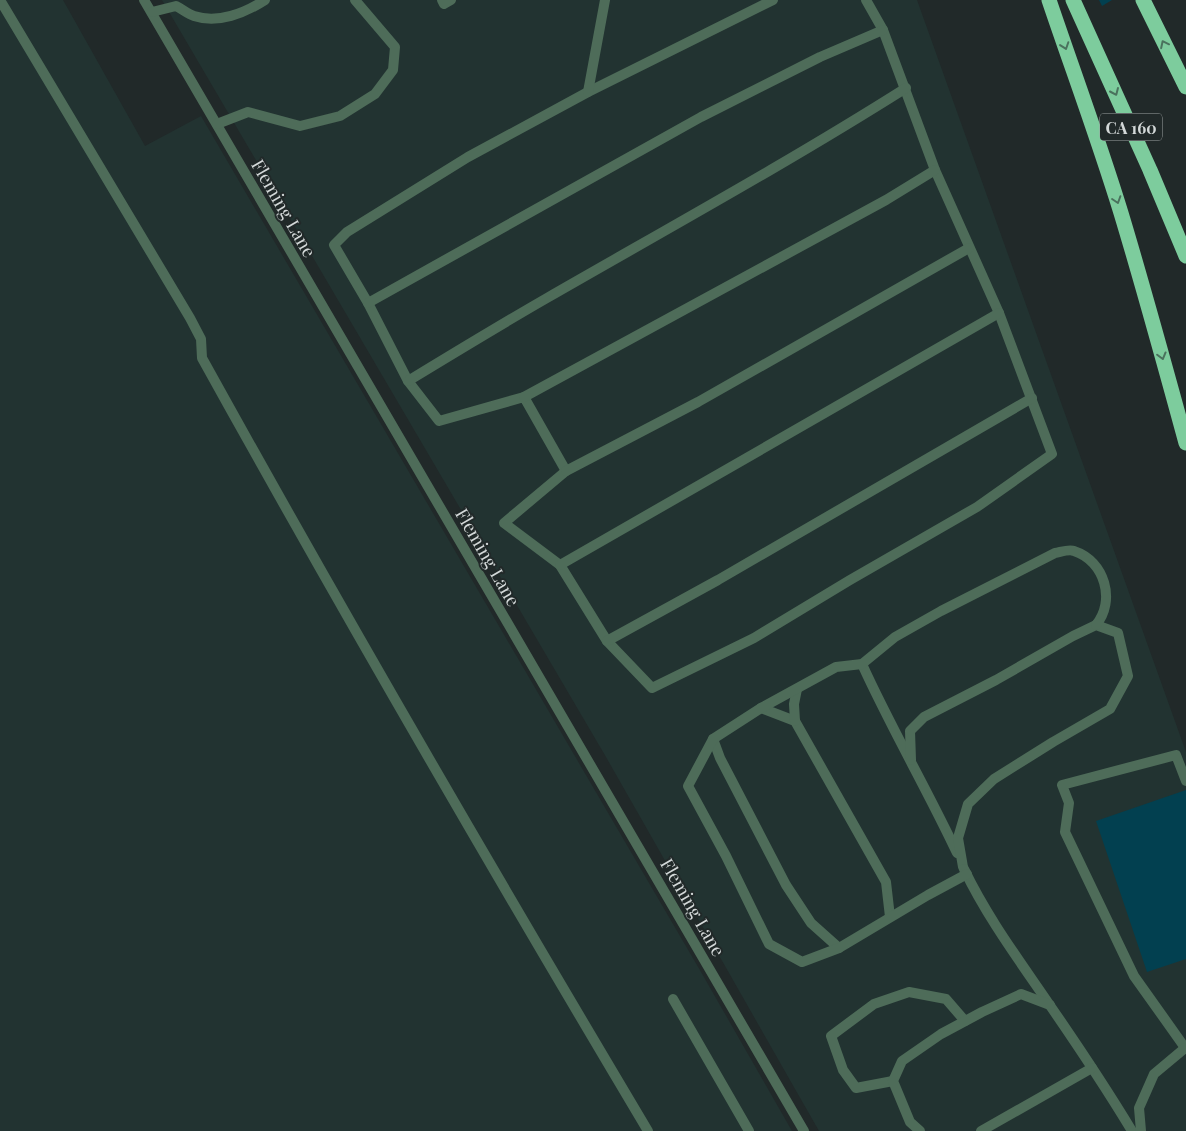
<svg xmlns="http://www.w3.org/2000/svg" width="1186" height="1131" font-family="'Playfair Display',serif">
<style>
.built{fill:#223331}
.building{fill:#024050}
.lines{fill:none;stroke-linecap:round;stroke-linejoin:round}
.lane{stroke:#4e6c59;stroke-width:10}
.highway{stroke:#7dcc9d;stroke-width:15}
.oneway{stroke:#4a725d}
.labels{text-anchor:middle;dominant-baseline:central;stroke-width:4;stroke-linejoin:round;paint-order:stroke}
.shield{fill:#212929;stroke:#9ea4a4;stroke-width:1}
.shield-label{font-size:16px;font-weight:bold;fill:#d3d8d8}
.street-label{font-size:18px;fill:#d3d8d8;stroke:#212929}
</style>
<rect width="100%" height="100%" fill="#212929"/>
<g class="built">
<polygon points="0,0 63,0 145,146 201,116 701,972 792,1131 0,1131"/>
<polygon points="162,0 917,0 1186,752 1186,1131 819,1131 606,757"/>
</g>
<g class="building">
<polygon points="1099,0 1112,0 1102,6"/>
<polygon points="1186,790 1186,959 1147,972 1096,821"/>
</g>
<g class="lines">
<g class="lane">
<path d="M0,0L190,318L201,339L202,358C346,618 496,876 648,1131"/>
<polyline points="144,0 804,1131"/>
<polyline points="442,0 444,4 451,0"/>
<polyline points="773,0 588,92 468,157 347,232 334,245 368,303 408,381 439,421 524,397 566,471 504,523 560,565 607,641 652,688 754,638 850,580 977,507 1052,454 999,313 935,170 883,30 866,0"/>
<path d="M152,12L176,6C182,9 188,14 194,16C218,24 245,13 265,0"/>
<polyline points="588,92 605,0"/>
<polyline points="217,124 248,112 300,126 340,116 375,94 393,70 395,47 355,0"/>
<polyline points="368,303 701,117 820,57 883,30"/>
<path d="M408,381C454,353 500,325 547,298C667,229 789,162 906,88"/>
<polyline points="524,397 886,200 935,170"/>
<polyline points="566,471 698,402 969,248"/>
<polyline points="560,565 999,313"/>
<polyline points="607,641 718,580 1032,398"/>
<path d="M862,664C891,728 927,789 957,853"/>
<polyline points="761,708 795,721 886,882 890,917"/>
<polyline points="795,721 794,704 797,689"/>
<polyline points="713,739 720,758 786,885 811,923 839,948"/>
<polyline points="911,760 910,731 924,717 996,680 1073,636 1096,625 1118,633 1128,676 1110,709 1053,742 994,779 968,804 958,838 963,867"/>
<polyline points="1186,781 1176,755 1062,785 1069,803 1065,832 1134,976 1186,1049"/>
<path d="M964,869C987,917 1019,960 1049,1004C1078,1046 1106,1088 1132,1131"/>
<path d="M967,874L928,895L839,948L802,962L769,944L726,856L688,786L713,739L761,708L836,667L862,664L895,637L941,611L1055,553C1061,552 1069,549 1074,551C1105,561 1116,601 1096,625"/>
<polyline points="673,999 749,1131"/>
<polyline points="893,1081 856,1088 843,1070 831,1036 874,1004 909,992 946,999 965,1021"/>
<polyline points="920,1131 910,1122 893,1081 902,1061 941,1034 982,1012 1021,994 1050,1005"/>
<polyline points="981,1131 1092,1068"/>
<polyline points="1141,1131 1139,1108 1154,1074 1185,1048"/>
</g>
<g class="highway">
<path d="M1049,0C1073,71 1099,141 1121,213C1144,289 1165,366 1186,443"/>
<polyline points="1073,0 1150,170 1186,256"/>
<polyline points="1143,0 1186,87"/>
</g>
</g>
<defs><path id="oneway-chevron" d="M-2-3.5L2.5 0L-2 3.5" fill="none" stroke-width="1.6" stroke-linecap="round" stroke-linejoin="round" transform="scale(1.25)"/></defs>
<g class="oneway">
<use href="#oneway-chevron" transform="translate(1164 44) rotate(-116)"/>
<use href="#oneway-chevron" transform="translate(1065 46) rotate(71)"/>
<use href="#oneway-chevron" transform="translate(1115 92) rotate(66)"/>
<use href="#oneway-chevron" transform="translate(1117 200) rotate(72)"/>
<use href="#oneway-chevron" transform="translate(1162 356) rotate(75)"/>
</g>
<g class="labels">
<rect class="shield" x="1100" y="113.5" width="62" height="27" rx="4"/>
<g class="shield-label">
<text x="1131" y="127">CA 160</text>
</g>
<g class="street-label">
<text transform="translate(284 208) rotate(60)">Fleming Lane</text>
<text transform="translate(488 557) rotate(60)">Fleming Lane</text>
<text transform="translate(693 907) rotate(60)">Fleming Lane</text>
</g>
</g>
</svg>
